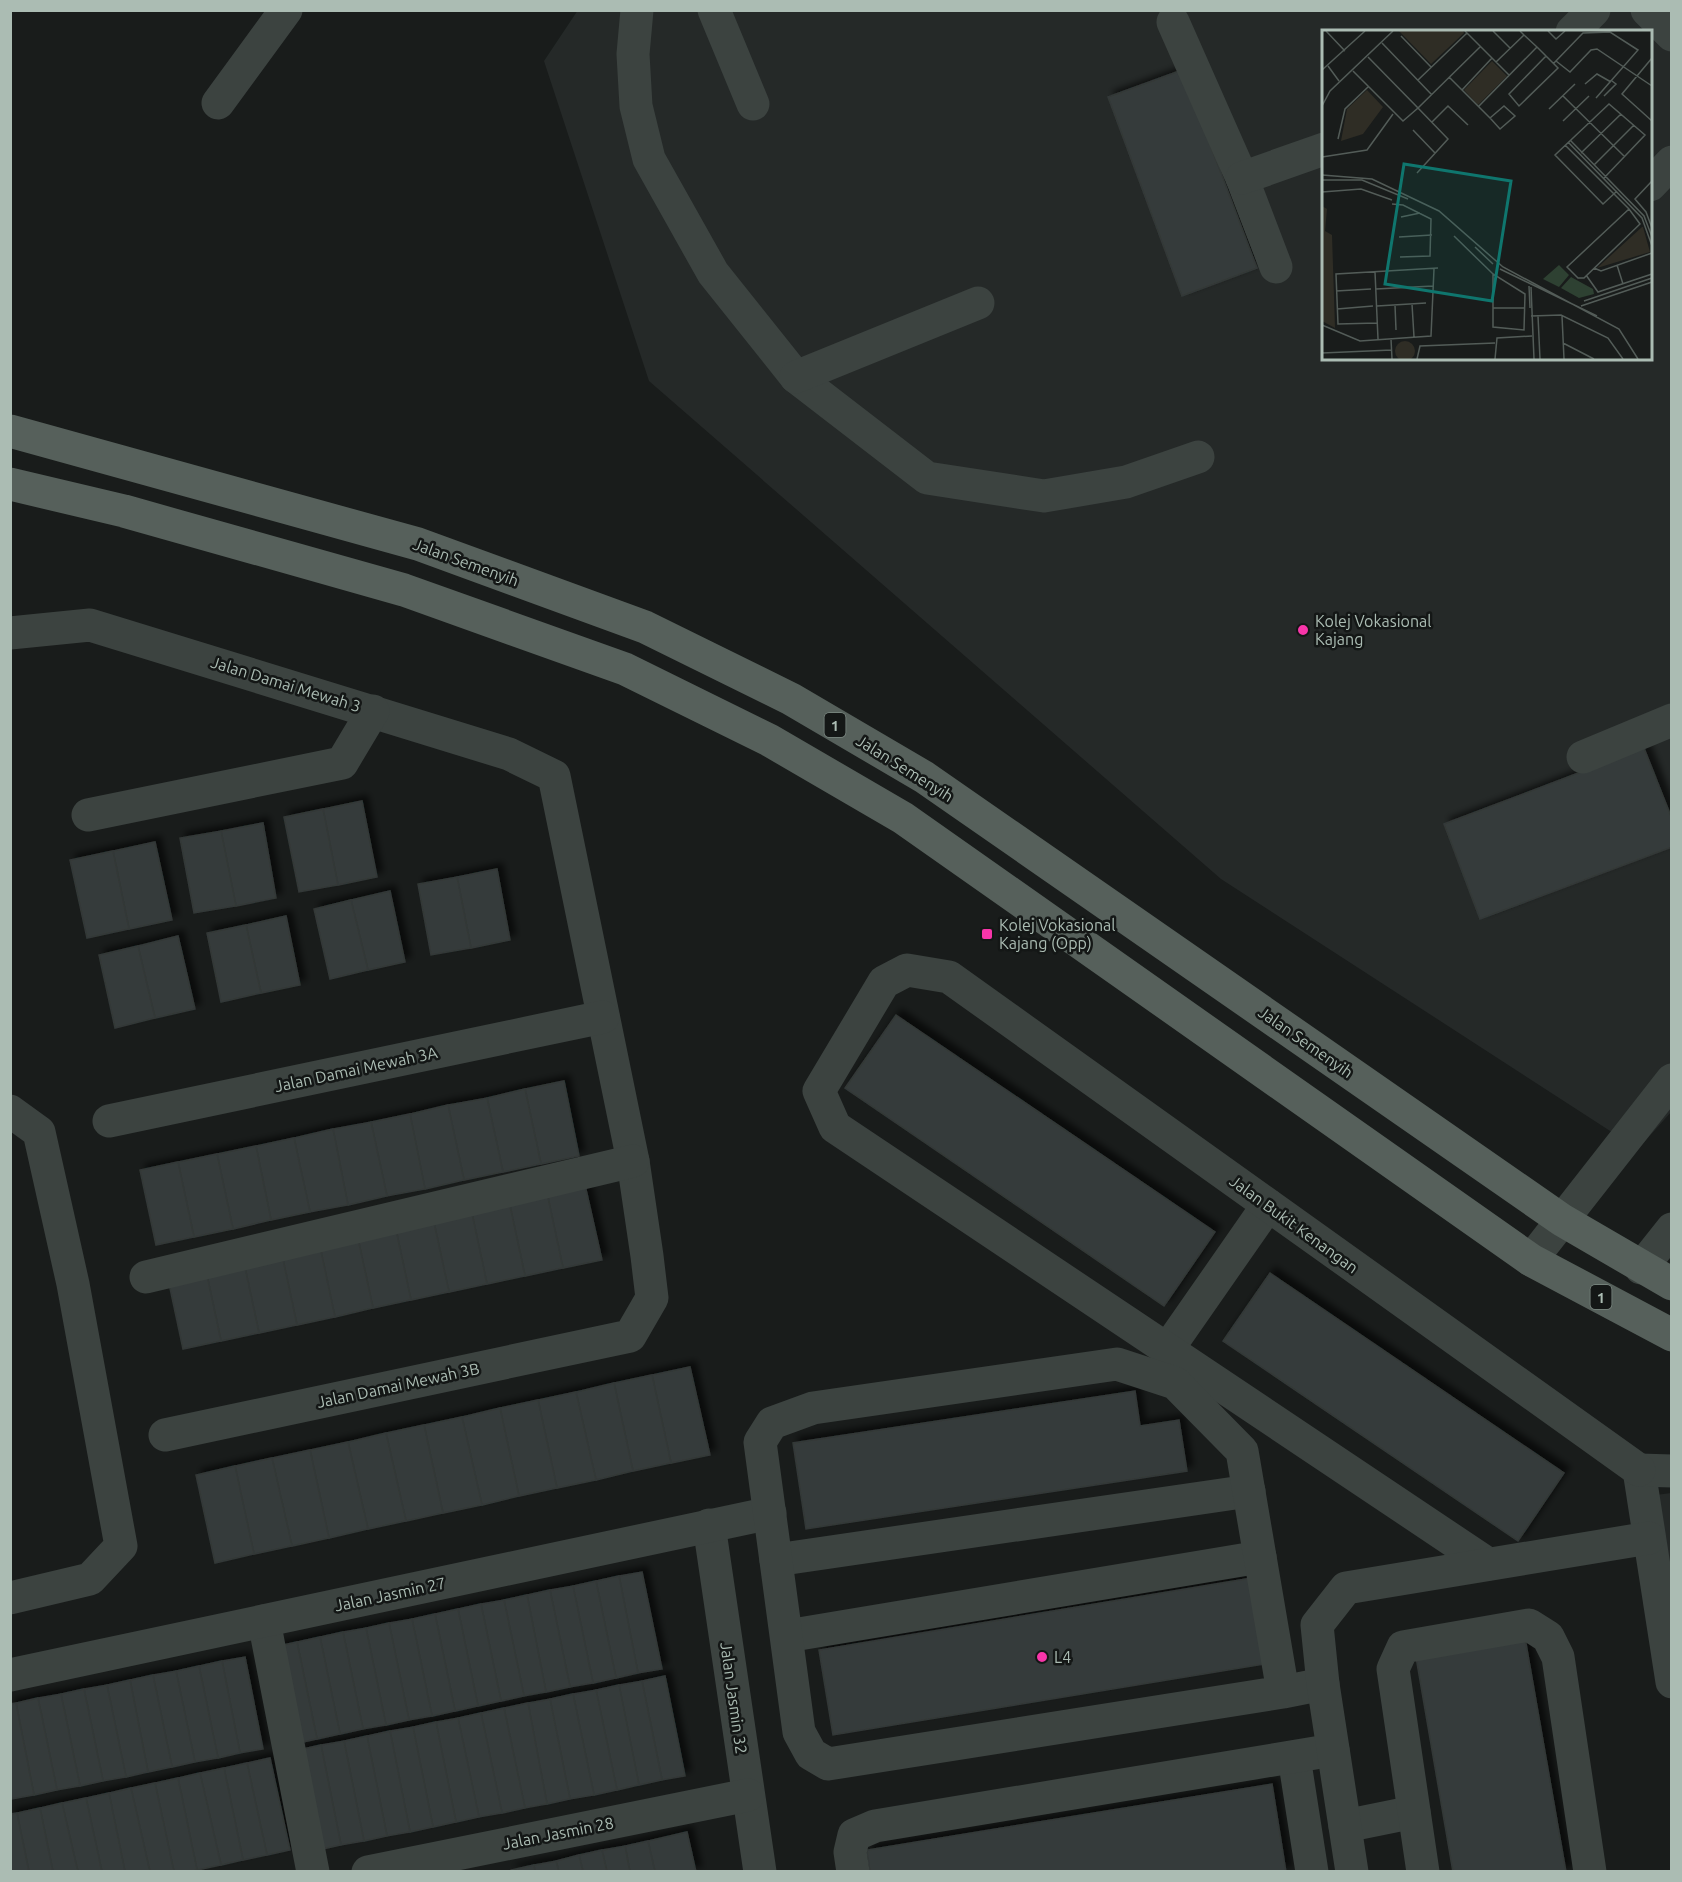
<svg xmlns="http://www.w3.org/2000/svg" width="1682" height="1882" font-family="Ubuntu,sans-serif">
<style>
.built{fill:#252928;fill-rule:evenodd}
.building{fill:#363b3a;stroke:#333837;stroke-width:1.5;filter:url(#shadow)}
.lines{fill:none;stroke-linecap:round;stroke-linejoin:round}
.minor{stroke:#3c4340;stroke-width:33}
.major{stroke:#56605b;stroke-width:33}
.poi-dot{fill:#f835a9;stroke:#141716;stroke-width:2}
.labels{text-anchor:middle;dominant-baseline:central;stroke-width:5;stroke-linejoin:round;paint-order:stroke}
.shield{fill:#141716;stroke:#7e8a84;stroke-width:1.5}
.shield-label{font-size:15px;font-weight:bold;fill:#abbcb3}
.street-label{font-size:16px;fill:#abbcb3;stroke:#141716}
.poi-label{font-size:16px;fill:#abbcb3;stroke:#141716;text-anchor:start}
.inset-road{fill:none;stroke:#535c58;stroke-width:1.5}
.view{fill:#0f766e;fill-opacity:0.15;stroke:#0f766e;stroke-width:3}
.inset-edge{fill:none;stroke:#abbcb3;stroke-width:3}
</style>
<defs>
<filter id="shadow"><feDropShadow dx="5.5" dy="-5.5" stdDeviation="3" flood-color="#0009"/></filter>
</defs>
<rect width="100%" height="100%" fill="#191c1b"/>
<g class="built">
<path d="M578,10L1671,11L1672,1111L1638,1149L1221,879L649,381L544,61ZM1324,32H1650V358H1324Z"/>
<polygon points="1671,1493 1671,1592 1656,1495"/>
</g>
<g class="building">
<polygon points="1182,70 1257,268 1182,296 1108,97"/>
<polygon points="1644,748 1672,819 1672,847 1480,919 1444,824"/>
<polygon points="362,801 377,877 338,885 323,809"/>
<polygon points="323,809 338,885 299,892 284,817"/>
<polygon points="263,823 276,898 236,906 221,831"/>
<polygon points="221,831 236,906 194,913 180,838"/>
<polygon points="155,842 172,920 129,929 113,851"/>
<polygon points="113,851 129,929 87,938 70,860"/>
<polygon points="497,869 510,940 471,948 457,877"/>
<polygon points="457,877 471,948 431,955 418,884"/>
<polygon points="390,891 405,962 368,970 351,900"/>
<polygon points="351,900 368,970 330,979 314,909"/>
<polygon points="286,916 300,985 261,993 246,925"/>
<polygon points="246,925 261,993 221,1002 207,933"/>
<polygon points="178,936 195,1009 155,1018 138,946"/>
<polygon points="138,946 155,1018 115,1028 99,955"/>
<polygon points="896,1015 1215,1232 1164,1306 845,1088"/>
<polygon points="564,1081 579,1156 541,1164 525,1089"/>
<polygon points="525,1089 541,1164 503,1172 487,1098"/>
<polygon points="487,1098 503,1172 464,1180 448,1105"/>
<polygon points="448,1105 464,1180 425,1189 410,1114"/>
<polygon points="410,1114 425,1189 387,1196 371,1122"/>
<polygon points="371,1122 387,1196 348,1205 333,1129"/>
<polygon points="333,1129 348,1205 310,1212 294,1138"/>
<polygon points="294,1138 310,1212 271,1220 256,1146"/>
<polygon points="256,1146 271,1220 233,1229 217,1154"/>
<polygon points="217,1154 233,1229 194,1237 178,1162"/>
<polygon points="178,1162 194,1237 156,1245 140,1170"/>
<polygon points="585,1185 602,1260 563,1268 547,1193"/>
<polygon points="547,1193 563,1268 525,1276 509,1201"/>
<polygon points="509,1201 525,1276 487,1284 471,1209"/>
<polygon points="471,1209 487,1284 449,1292 433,1218"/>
<polygon points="433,1218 449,1292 411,1300 395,1225"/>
<polygon points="395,1225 411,1300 373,1308 357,1234"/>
<polygon points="357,1234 373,1308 335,1317 319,1242"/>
<polygon points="319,1242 335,1317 297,1325 281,1250"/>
<polygon points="281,1250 297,1325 259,1333 243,1258"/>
<polygon points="243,1258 259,1333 221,1341 205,1266"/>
<polygon points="205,1266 221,1341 183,1349 167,1274"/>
<polygon points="1270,1273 1564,1473 1518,1541 1223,1341"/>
<polygon points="690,1367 710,1455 671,1463 652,1375"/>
<polygon points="652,1375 671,1463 633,1471 614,1383"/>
<polygon points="614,1383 633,1471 596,1480 576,1392"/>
<polygon points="1135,1391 1140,1426 1179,1420 1187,1471 806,1529 793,1443"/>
<polygon points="576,1392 596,1480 557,1488 538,1400"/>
<polygon points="538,1400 557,1488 519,1496 500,1408"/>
<polygon points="500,1408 519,1496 482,1505 462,1417"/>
<polygon points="462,1417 482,1505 443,1513 424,1425"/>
<polygon points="424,1425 443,1513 406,1521 386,1433"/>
<polygon points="386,1433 406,1521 368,1529 348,1442"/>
<polygon points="348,1442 368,1529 329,1538 310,1450"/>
<polygon points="310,1450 329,1538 292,1546 272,1458"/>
<polygon points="272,1458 292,1546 254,1554 235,1466"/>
<polygon points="235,1466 254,1554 215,1563 196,1475"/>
<polygon points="642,1572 662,1669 638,1673 619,1576"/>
<polygon points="619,1576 638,1673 616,1678 596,1581"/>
<polygon points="1251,1578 1265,1664 833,1735 819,1650"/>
<polygon points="596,1581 616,1678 593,1683 573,1586"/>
<polygon points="573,1586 593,1683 570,1687 550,1590"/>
<polygon points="550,1590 570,1687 546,1692 527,1595"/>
<polygon points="527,1595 546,1692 524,1696 504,1600"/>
<polygon points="504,1600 524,1696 501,1701 481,1604"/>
<polygon points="481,1604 501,1701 478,1706 458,1609"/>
<polygon points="458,1609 478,1706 455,1711 435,1614"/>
<polygon points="435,1614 455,1711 432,1716 412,1619"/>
<polygon points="412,1619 432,1716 409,1720 389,1623"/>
<polygon points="389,1623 409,1720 386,1725 366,1628"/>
<polygon points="366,1628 386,1725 363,1729 343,1632"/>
<polygon points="343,1632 363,1729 340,1734 320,1637"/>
<polygon points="320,1637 340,1734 317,1739 297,1642"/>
<polygon points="1525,1638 1566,1872 1453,1872 1416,1657"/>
<polygon points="297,1642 317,1739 294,1744 274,1647"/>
<polygon points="245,1657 263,1749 240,1753 222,1661"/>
<polygon points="222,1661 240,1753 218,1758 199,1666"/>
<polygon points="199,1666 218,1758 195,1762 176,1671"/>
<polygon points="176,1671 195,1762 172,1767 153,1675"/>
<polygon points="153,1675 172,1767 148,1772 130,1680"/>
<polygon points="665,1676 685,1776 662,1780 642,1681"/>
<polygon points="130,1680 148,1772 126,1777 107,1685"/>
<polygon points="642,1681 662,1780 639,1785 619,1685"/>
<polygon points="107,1685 126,1777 103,1781 84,1689"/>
<polygon points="619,1685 639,1785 617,1790 596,1690"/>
<polygon points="84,1689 103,1781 80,1786 61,1694"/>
<polygon points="596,1690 617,1790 594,1795 573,1694"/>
<polygon points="61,1694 80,1786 57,1790 38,1698"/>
<polygon points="573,1694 594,1795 570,1799 550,1699"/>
<polygon points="38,1698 57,1790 34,1795 16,1703"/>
<polygon points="550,1699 570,1799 547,1804 528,1703"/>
<polygon points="16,1703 34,1795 11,1799 10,1704"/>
<polygon points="528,1703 547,1804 525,1808 504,1708"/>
<polygon points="504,1708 525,1808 502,1813 481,1713"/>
<polygon points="481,1713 502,1813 479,1817 458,1718"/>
<polygon points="458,1718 479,1817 456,1822 436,1722"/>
<polygon points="436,1722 456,1822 433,1827 413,1727"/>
<polygon points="413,1727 433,1827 410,1832 390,1731"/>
<polygon points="390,1731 410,1832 387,1836 367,1736"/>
<polygon points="367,1736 387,1836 364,1841 344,1741"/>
<polygon points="344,1741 364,1841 341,1845 321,1745"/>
<polygon points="321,1745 341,1845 318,1850 298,1750"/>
<polygon points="270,1758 290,1850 267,1855 247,1763"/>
<polygon points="247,1763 267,1855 243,1860 224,1768"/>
<polygon points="224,1768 243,1860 221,1865 200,1773"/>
<polygon points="200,1773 221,1865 197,1870 178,1778"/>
<polygon points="178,1778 197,1870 190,1872 174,1872 155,1783"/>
<polygon points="155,1783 174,1872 150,1872 131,1788"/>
<polygon points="1272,1784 1286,1872 870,1872 867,1850"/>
<polygon points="131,1788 150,1872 125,1872 109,1793"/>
<polygon points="109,1793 125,1872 102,1872 86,1798"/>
<polygon points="86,1798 102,1872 78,1872 62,1803"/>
<polygon points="62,1803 78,1872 53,1872 40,1808"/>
<polygon points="40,1808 53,1872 29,1872 17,1813"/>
<polygon points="17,1813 29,1872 10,1872 10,1814"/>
<polygon points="687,1832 696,1872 655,1872 648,1841"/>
<polygon points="648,1841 655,1872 630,1872 625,1846"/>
<polygon points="625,1846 630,1872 607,1872 602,1850"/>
<polygon points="602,1850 607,1872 583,1872 579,1855"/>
<polygon points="579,1855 583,1872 559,1872 556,1861"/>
<polygon points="556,1861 559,1872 535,1872 534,1865"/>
<polygon points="534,1865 535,1872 511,1872 511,1870"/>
</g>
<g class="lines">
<g class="minor">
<polyline points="637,10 633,54 636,106 649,159 713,273 796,377 927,478 1044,496 1126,482 1198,457"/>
<polyline points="714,10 753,104"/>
<polyline points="1647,10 1672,35"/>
<polyline points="1173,22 1242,178 1276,267"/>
<polyline points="1572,32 1594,10"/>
<polyline points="218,103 286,10"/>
<polyline points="1242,178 1324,149"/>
<polyline points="1650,185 1672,162"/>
<polyline points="796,377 978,303"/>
<polyline points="10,633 90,625 509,754 554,776 633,1161 647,1256 652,1298 630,1336 165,1435"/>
<polyline points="1583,757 1672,720"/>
<polyline points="88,815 342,763 373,711"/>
<polyline points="10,1111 39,1132 73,1284 121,1546 90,1579 10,1598"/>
<polyline points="109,1121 603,1017"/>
<polyline points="1531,1260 1672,1080"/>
<polyline points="1641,1268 1672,1229"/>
<polyline points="146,1277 633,1161"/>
<polyline points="1167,1350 1268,1205"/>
<polyline points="1639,1470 1672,1682"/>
<polyline points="1639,1470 1672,1471"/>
<polyline points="709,1525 760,1872"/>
<polyline points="776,1560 1249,1491"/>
<polyline points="1488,1564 835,1127 819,1091 884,982 907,970 949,977 1639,1470"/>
<polyline points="264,1621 313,1872"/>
<polyline points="787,1636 1260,1557"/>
<polyline points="10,1675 770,1513"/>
<polyline points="1283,1692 1242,1451 1175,1383 1117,1364 813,1408 772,1423 760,1442 799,1732 811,1754 828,1764 1283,1692 1323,1684"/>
<polyline points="1294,1757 1312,1872"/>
<polyline points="1345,1826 1414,1812"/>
<polyline points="368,1872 748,1795"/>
<polyline points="853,1872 850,1852 854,1835 875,1826 1333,1750"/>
<polyline points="1352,1872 1323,1684 1317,1625 1346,1588 1649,1538"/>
<polyline points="1423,1872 1393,1669 1403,1647 1529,1625 1548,1637 1558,1657 1590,1872"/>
</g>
<g class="major">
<polyline points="10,431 418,544 645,627 791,699 924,777 1562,1220 1672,1284"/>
<polyline points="10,484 124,511 404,590 625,669 769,740 903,818 1531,1260 1672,1335"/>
</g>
</g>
<g class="poi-dot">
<circle cx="1303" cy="630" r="6"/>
<rect x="981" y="928" width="12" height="12" rx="3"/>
<circle cx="1042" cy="1657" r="6"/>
</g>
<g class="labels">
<g class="shield">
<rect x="824.5" y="713" width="21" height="24" rx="4.5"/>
<rect x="1590.5" y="1285" width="21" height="24" rx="4.5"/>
</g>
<g class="shield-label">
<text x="835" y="725">1</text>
<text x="1601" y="1297">1</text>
</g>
<g class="street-label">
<text transform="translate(466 562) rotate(20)">Jalan Semenyih</text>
<text transform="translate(286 684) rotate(17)">Jalan Damai Mewah 3</text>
<text transform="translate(905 768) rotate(32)">Jalan Semenyih</text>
<text transform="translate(1306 1042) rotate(35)">Jalan Semenyih</text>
<text transform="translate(356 1069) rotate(-12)">Jalan Damai Mewah 3A</text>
<text transform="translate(1294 1224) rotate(36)">Jalan Bukit Kenangan</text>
<text transform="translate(398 1385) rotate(-12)">Jalan Damai Mewah 3B</text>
<text transform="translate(390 1594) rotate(-12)">Jalan Jasmin 27</text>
<text transform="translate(734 1698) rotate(82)">Jalan Jasmin 32</text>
<text transform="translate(558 1833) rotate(-11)">Jalan Jasmin 28</text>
</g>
<g class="poi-label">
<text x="1315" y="621">Kolej Vokasional<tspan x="1315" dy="18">Kajang</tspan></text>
<text x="999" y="925">Kolej Vokasional<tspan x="999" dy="18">Kajang (Opp)</tspan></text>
<text x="1054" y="1657">L4</text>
</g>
</g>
<g transform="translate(1322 30)">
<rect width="330" height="330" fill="#191c1b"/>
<path d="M77,1H141L142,3L109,34ZM170,31L185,46L156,75L142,60ZM45,60L61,77L41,104L19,111L25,79ZM0,176L5,179L3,201L10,205L13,298L0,291ZM321,197L328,222L275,238L320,197ZM73 321a10 10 0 1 1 20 0a10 10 0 1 1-20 0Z" fill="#2f2d25"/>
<path d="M237,235L247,245L237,257L221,249ZM249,247L271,259L272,264L257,268L239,258Z" fill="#2e4132"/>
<path class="inset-road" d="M4,1L23,21M143,1L187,45M171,1L188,18M198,1L202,5L215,17L236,38L197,76L187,64L224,26M226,1L234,9L243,1M79,6L109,37M60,13L110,65M330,28L300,64L330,91M234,31L248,42L269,20L275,19L330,56M174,32L202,5M231,34L261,3L288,2L316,20L274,68M6,36L17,51M0,40L43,1M31,41L81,91L96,78L46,27M127,47L169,89L178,99L193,86L182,76L168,88M96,50L145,3M263,54L275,44L289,52M140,60L170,28M241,66L303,127M282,66L294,54L290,51M0,76L8,61L71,1M157,76L215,17M227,79L253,54M241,91L267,66M110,92L126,76L146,95M91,100L113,123M16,109L23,79L46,57M248,110L322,186L330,207M246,112L320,188L330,216M243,115L307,179L318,194L262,248H256L245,237L307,179M259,123L299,84M0,127L45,120L71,84M272,135L312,95M95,143L126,109L96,78L158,17M0,145L50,149L117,181L181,237L297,299L316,329M282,148L323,105L287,74L233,125L281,174L295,161M0,150H40L86,169M330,151L313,169L324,182L330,198M0,162L39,159L70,170M70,174L81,175L109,189L108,226L78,227M79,187L98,183M132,206L171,244L203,264L202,300L171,297V244M77,207L110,205M153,217L171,234M295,235L301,254M272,238L279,241L330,223M178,239L275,286M53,242L56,309M264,245L276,262L330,244M207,256L208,278M209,257L212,329M54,259L111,256M14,261L49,259M262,271L330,248M90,274L92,307M73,275L74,300M55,276L104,273M259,276L330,252M171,278H203M15,279L51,276M209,286L239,285L286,308L301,329M216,286L218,329M240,286L242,329M55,293L16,294L14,244L116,238M0,295L38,311L109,306L112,239M69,309L70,329M241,313L272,329M0,323L70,320M95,329L98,316L173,313M173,329L175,308L210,306"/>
<path class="view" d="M82,134L189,151L170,271L63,254Z"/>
<rect width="330" height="330" class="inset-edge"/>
</g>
<rect width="1682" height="1882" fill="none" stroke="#abbcb3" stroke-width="24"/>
</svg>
